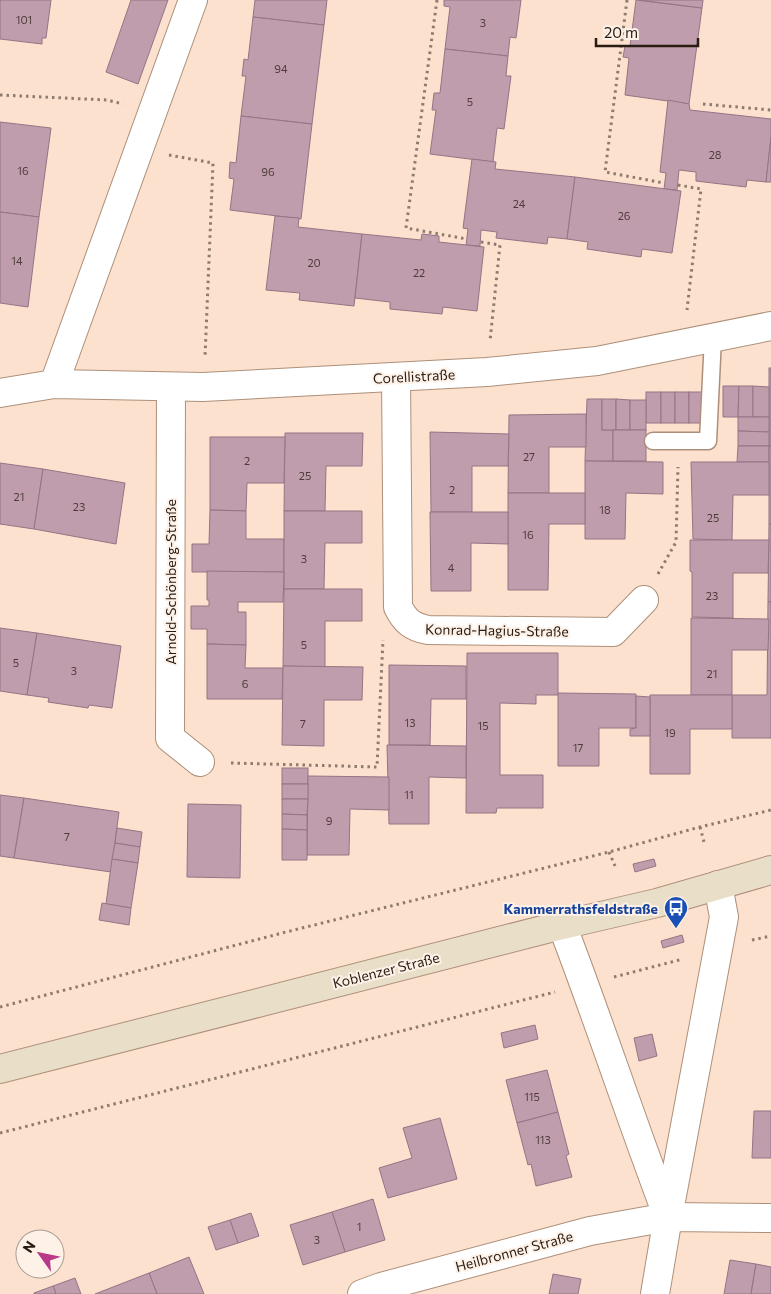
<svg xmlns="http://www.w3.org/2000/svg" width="771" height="1294" font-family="Commissioner,sans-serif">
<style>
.building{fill:#c09dad;stroke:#957484}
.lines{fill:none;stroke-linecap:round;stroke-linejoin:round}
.service-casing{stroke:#ae907a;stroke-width:19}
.minor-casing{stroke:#ae907a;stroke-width:30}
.secondary-casing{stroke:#ae907a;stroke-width:30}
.path{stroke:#8e7b6d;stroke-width:3;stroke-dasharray:2.5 4;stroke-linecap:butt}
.service{stroke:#fff;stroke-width:16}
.minor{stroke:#fff;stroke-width:28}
.secondary{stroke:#e9dec7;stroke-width:28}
.labels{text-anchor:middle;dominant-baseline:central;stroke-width:4;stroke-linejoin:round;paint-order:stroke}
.number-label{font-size:11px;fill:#4e3c3a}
.street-label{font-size:14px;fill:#281c13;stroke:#fef1e7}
.transit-label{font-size:14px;font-weight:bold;fill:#164399;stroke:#fef1e7;text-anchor:end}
</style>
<rect width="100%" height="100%" fill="#fbe1ce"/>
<g class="building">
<polygon points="0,0 51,0 46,38 42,38 42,44 0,39"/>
<polygon points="131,0 168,0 138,84 106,72"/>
<polygon points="255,0 327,0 324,25 253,17"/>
<polygon points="444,0 521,0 516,38 510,37 508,56 445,49 450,7 444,6"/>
<polygon points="636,0 702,8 689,104 625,95 629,58 623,57 625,46 630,46"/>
<polygon points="639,0 703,0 702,8"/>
<polygon points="253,17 324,25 312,124 241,116 246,76 242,76 244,59 248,60"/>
<polygon points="445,49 508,56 506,76 511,76 504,129 497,128 493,162 430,154 436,110 432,110 434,93 440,93"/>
<polygon points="668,100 689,104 690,110 771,119 771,137 766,182 747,180 746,187 696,181 696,172 679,170 677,190 664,189 666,173 660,172"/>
<polygon points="241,116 312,124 301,219 230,210 234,179 229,178 230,162 236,163"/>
<polygon points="0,122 51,128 39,217 0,212"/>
<polygon points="771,137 771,182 766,182"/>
<polygon points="472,159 496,162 495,169 575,177 567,239 548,237 547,244 496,238 497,232 481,230 480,246 466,245 468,229 463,228"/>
<polygon points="575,177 681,191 672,253 642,249 641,257 587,249 588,242 567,239"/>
<polygon points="0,212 39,217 28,307 0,303"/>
<polygon points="275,216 299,218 298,227 362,234 354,306 299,300 300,293 266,290"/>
<polygon points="362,234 421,240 422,234 439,236 439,242 484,247 477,311 443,307 442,314 390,309 390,302 355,298"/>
<rect x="769" y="368" width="2" height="78"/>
<polygon points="723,386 739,386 738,417 723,417"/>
<polygon points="739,386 753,386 753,417 738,417"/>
<polygon points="753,386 769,387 769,417 753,417"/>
<rect x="646" y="392" width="15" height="31"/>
<rect x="661" y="392" width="14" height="31"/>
<rect x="675" y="392" width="14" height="31"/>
<rect x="689" y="392" width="16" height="31"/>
<polygon points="587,399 602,399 602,430 613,430 613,461 585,461"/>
<rect x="602" y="399" width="14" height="31"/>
<polygon points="616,399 630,400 630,430 616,430"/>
<rect x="630" y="400" width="16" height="30"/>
<polygon points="586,414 586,447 549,447 549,493 508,493 509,415"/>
<polygon points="738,417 769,417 769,432 738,431"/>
<rect x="613" y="430" width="33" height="31"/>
<polygon points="738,431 769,432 769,446 738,446"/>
<polygon points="430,432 509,434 508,466 472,466 472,512 431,512"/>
<polygon points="285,433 363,433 362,466 326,466 325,511 284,511"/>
<polygon points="210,437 285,437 284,483 247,483 246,511 210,510"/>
<polygon points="738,446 769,446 769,462 737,462"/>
<rect x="769" y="446" width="2" height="78"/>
<polygon points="585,461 663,462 663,494 626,493 625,539 585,539"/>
<polygon points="691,462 769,462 769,495 733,495 732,540 693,539"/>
<polygon points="0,463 43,469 34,529 0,524"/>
<polygon points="43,469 125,483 116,544 34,529"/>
<polygon points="508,493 585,493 585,524 549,524 548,590 508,590"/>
<polygon points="210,510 246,511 246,539 284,539 284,572 192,572 192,544 209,544"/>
<polygon points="284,511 362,511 362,543 325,543 324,589 284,589"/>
<polygon points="430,512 508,512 508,544 471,543 471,591 431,591"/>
<polygon points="769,524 771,524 771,602 768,602"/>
<polygon points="690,540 769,540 768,573 733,573 733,618 692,617 692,572 690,571"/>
<polygon points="207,571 284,572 283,602 238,602 238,612 246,612 246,645 207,644 207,629 191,629 191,606 209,606 209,600 207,600"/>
<polygon points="284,589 362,589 362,621 325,621 325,667 283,666"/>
<polygon points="768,602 771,602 771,738 732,738 732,695 767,695"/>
<polygon points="691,618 769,619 768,650 732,650 732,695 691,695"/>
<polygon points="0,628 37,633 27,695 0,691"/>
<polygon points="37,633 121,646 112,708 89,705 88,708 48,702 49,698 27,695"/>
<polygon points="207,644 246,645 245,668 283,668 282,699 207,699"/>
<polygon points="467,653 558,653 558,695 536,695 536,704 500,703 500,775 543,775 543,808 497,808 496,813 466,813"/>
<polygon points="389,665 466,666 466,699 431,699 430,745 389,745"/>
<polygon points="283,666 363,667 362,700 324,700 324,746 282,745"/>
<polygon points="558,693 636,694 636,728 599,728 599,766 558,766"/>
<polygon points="650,695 732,695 732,729 690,729 690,774 650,774"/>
<polygon points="636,696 650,697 650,736 630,736 630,729 636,728"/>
<polygon points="387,745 466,746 466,778 429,777 429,824 389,824"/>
<rect x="282" y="768" width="26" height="16"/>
<polygon points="308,776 389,777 389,810 350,809 349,855 307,855"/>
<rect x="282" y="784" width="26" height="15"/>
<polygon points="0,795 24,798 14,858 0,856"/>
<polygon points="24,798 119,812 111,872 14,858"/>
<polygon points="282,799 308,799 307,815 282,814"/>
<polygon points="188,804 241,805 240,878 187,877"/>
<polygon points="282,814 307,815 307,830 282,829"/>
<polygon points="117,828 142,832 140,847 115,843"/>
<polygon points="282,829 307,830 307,860 282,860"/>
<polygon points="115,843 140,847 138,863 112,859"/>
<polygon points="112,859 138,863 131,908 106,904"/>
<polygon points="654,859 656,866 635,872 633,864"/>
<polygon points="102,903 131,908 129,925 99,920"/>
<polygon points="682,935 684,942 663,948 661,941"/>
<polygon points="535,1025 538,1039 504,1048 501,1033"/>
<polygon points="652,1034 657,1056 639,1061 634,1038"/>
<polygon points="547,1070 558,1112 517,1123 506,1080"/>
<polygon points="754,1111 771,1111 771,1158 752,1158"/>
<polygon points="558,1112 569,1154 566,1156 572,1177 536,1186 531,1164 528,1165 517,1123"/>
<polygon points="440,1118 457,1179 388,1198 379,1168 412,1158 403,1128"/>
<polygon points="373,1199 385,1240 345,1252 332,1212"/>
<polygon points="332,1212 345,1252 303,1265 290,1225"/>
<polygon points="251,1213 259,1236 238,1243 230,1220"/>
<polygon points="230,1220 238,1243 216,1250 208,1227"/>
<polygon points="189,1257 204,1294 157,1294 149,1273"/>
<polygon points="730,1260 756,1264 751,1294 724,1294"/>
<polygon points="756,1264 771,1267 771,1294 751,1294"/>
<polygon points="149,1273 157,1294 95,1294"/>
<polygon points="553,1274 581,1279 578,1294 549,1294"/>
<polygon points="75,1278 81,1294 56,1294 53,1286"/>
<polygon points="53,1286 56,1294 34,1294 34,1293"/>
</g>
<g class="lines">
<g class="service-casing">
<polyline id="service" points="653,441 708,441 713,337"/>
</g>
<g class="minor-casing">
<g id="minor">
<path d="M396,377L398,607C405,621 412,627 428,630L613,632L644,600"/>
<polyline points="54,384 193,0"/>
<polyline points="171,388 170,738 200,762"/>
<polyline points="0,393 54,384 203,387 487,372 597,361 771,326"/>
<path d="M562,925C599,1021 631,1120 668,1217"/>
<polyline points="362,1294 381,1287 590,1231 668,1217 771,1218"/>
<polyline points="655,1294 668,1217 724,917 718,885"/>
</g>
</g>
<g class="secondary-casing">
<polyline id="secondary" points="0,1069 562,925 657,903 771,870"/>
</g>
<g class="path">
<polyline points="437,0 406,228 467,239"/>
<polyline points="627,0 605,172 664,183"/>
<polyline points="0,95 107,100 123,104"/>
<polyline points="703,104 771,110"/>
<polyline points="169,155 213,163 205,357"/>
<polyline points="678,185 701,189 687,310"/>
<polyline points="481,242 500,245 490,341"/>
<polyline points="658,574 676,542 678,467"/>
<polyline points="231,763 377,767 383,640"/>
<polyline points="700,827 704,842"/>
<polyline points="609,852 615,866"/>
<polyline points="752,940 771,936"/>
<polyline points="614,977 683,959"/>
<polyline points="0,1007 286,932 609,852 700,827 771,810"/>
<polyline points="0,1133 555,992"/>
</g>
<use href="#service" class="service"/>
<use href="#minor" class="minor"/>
<use href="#secondary" class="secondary"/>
</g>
<defs>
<g id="bus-pin" transform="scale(1.25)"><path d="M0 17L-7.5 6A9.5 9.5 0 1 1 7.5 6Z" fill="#1a4fb4" stroke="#fef1e7"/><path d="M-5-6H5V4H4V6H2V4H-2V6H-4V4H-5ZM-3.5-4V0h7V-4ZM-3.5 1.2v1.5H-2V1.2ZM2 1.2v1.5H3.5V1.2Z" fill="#fff"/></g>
</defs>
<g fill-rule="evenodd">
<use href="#bus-pin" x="676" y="908"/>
</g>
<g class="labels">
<g class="number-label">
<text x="24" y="19">101</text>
<text x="483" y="22">3</text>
<text x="281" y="68">94</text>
<text x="470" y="101">5</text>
<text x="715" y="154">28</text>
<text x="23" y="170">16</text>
<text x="268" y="171">96</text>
<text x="519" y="203">24</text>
<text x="624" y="215">26</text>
<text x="17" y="260">14</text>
<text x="314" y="262">20</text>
<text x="419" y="272">22</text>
<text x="529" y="456">27</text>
<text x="247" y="460">2</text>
<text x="305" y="475">25</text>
<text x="452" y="489">2</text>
<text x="19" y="496">21</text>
<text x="79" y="506">23</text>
<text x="605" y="509">18</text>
<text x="713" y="517">25</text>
<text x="528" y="534">16</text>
<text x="304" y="558">3</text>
<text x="451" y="567">4</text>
<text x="712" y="595">23</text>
<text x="304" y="644">5</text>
<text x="16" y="662">5</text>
<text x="74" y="670">3</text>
<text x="712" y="673">21</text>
<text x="245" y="683">6</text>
<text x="410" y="722">13</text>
<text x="303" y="723">7</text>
<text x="483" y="725">15</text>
<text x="670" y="732">19</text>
<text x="578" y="747">17</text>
<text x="409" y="794">11</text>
<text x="329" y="820">9</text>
<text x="67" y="836">7</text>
<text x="532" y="1096">115</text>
<text x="543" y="1139">113</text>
<text x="359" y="1226">1</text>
<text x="317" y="1239">3</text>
</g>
<g class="street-label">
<text transform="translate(414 376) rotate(-3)">Corellistraße</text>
<text transform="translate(170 582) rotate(-90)">Arnold-Schönberg-Straße</text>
<text transform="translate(497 630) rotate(1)">Konrad-Hagius-Straße</text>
<text transform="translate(386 970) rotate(-14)">Koblenzer Straße</text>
<text transform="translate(514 1251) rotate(-15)">Heilbronner Straße</text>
</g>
<g class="transit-label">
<text x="658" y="908">Kammerrathsfeldstraße</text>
</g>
</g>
<g transform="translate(40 1254) rotate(303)"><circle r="24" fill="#fef1e7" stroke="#a89c92"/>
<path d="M0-4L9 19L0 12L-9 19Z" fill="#b73987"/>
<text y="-8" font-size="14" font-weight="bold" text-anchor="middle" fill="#281c13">N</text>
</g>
<path d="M596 38v8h102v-8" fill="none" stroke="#281c13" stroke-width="2.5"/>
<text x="604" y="38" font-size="15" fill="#281c13" stroke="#fef1e7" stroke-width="4" paint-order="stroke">20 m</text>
</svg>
